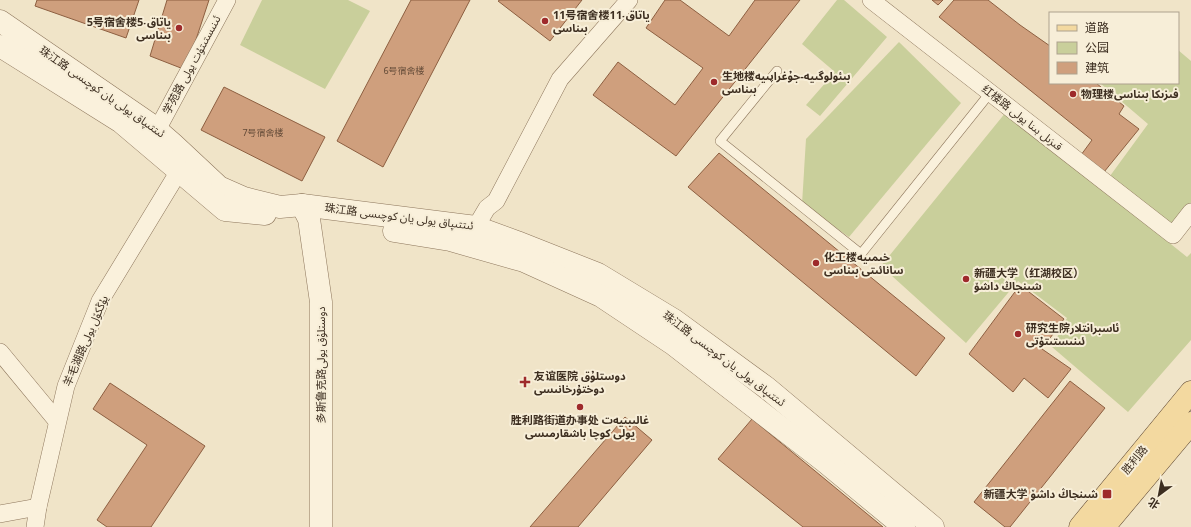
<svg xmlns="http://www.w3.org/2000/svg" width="1191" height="527" font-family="Georgia,'Noto Sans Arabic','Noto Sans SC',serif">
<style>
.green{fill:#c9cf9b}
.building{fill:#cf9f7d;stroke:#8d5f41}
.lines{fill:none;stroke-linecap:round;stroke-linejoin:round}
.service-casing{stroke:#8d765c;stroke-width:10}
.minor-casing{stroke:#8d765c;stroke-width:18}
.tertiary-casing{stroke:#8d765c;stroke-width:23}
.primary-casing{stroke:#5b4430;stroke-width:23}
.service{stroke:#faf1dc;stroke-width:9}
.minor{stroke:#faf1dc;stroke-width:17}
.tertiary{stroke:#faf1dc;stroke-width:22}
.primary{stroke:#f3d9a0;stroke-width:22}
.poi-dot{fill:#9e2a2b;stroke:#f7eed8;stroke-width:1.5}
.labels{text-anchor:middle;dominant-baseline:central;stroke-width:4;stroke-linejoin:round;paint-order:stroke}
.number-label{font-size:9px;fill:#624a37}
.poi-label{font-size:11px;font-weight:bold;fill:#3d2e20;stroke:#f7eed8;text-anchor:start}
.street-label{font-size:11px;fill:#3d2e20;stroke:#f7eed8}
</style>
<rect width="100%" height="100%" fill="#f0e4c8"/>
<g class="green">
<polygon points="262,0 348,0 370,11 325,89 240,45"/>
<polygon points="837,0 844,0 887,37 820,116 806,105 835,72 802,44"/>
<polygon points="899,42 961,103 849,237 802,204 806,139"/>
<polygon points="1178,50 1191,61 1191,203 1173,225 1110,176 1148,124 1100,83 1178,83"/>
<polygon points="1006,112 1187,257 1191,253 1191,340 1128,412 1052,347 1067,318 1018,281 966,343 881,266"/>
</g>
<g class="building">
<polygon points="37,0 139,0 126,38 35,6"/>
<polygon points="167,0 209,0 186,70 150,56"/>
<polygon points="411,0 470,0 383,167 337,141"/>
<polygon points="500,0 582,0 550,41 498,1"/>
<polygon points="665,0 680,0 729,36 755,0 800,0 676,156 593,95 618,62 675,105 703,68 646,28"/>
<polygon points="932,0 943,0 938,5"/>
<polygon points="954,0 988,0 1020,25 1050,46 1050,83 1096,83 1124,106 1119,114 1139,129 1104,172 1081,155 1092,140 939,17"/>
<polygon points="224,87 325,137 302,181 201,130"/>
<polygon points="719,153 945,338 916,376 688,187"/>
<polygon points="1020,285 1064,319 1042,349 1071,369 1048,398 1024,378 1013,392 969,354"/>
<polygon points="1070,381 1105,408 1010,527 1005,527 974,502"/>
<polygon points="110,383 205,446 151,527 107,527 97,520 147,445 93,409"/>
<polygon points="625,417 652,440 578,527 530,527"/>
<polygon points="752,419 883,527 803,527 718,459"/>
</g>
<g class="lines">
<g class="service-casing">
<polyline id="service" points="777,71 720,141 861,254 990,93"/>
</g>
<g class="minor-casing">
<g id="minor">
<polyline points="871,0 1173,235 1191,212"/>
<polyline points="157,130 227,0"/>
<polyline points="474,230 487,208 496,201 560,79 629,0"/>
<polyline points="0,352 57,421"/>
<polyline points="0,514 38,507"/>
<polyline points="35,527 38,507 66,386 100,301 179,171"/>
</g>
</g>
<g class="tertiary-casing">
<g id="tertiary">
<polyline points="0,21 150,124 173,144 219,187 244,198 280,207 302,205 476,227 517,242 598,274 674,320 767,388 933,527"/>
<polyline points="0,46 121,122 225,210 265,214"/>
<polyline points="302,205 309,219 321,302 321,527"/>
<polyline points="394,231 450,240 524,261 601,296 673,344 824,461 904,527"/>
</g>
</g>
<g class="primary-casing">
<g id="primary">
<polyline points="1080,527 1191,392"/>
<polyline points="1104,527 1191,423"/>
</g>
</g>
<use href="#service" class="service"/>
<use href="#minor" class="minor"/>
<use href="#tertiary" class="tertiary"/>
<use href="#primary" class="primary"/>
</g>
<g class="poi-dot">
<circle cx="545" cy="21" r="4"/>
<circle cx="179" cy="28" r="4"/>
<circle cx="714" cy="82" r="4"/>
<circle cx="1073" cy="94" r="4"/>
<circle cx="816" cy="263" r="4"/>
<circle cx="966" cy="279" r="4"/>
<circle cx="1018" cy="334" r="4"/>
<path d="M523 376h4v4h4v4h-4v4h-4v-4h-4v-4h4z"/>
<circle cx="580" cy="407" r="4"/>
<rect x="1102" y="489" width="10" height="10" rx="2"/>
</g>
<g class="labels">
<g class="number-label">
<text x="404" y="71">6号宿舍楼</text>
<text x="263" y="133">7号宿舍楼</text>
</g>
<g class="poi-label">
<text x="553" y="15">11号宿舍楼11-ياتاق<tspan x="553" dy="13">بىناسى</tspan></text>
<text x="171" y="22" text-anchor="end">5号宿舍楼5-ياتاق<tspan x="171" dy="13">بىناسى</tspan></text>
<text x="722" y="76">生地楼بىئولوگىيە-جۇغراپىيە<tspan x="722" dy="13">بىناسى</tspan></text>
<text x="1081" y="94">物理楼فىزىكا بىناسى</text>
<text x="824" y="257">化工楼خىمىيە<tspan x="824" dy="13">سانائىتى بىناسى</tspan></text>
<text x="974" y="273">新疆大学（红湖校区）<tspan x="974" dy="13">شىنجاڭ داشۆ</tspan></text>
<text x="1026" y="328">研究生院ئاسبرانتلار<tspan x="1026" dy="13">ئىنىستىتۇتى</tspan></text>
<text x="534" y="376">友谊医院 دوستلۇق<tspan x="534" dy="13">دوختۇرخانىسى</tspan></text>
<text x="580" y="420" text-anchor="middle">胜利路街道办事处 غالىبىيەت<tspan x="580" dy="13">يولى كوچا باشقارمىسى</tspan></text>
<text x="1098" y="494" text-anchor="end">新疆大学 شىنجاڭ داشۆ</text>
</g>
<g class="street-label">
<text transform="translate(192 65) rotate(-62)">学苑路 ئىنىستىتۇت يولى</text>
<text transform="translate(102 92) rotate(35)">珠江路 ئىتتىپاق يولى يان كوچىسى</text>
<text transform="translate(1022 118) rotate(38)">红楼路 قىزىل بىنا يولى</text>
<text transform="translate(399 217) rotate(7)">珠江路 ئىتتىپاق يولى يان كوچىسى</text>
<text transform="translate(86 341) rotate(-67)">羊毛湖路يۇڭكۆل يولى</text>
<text transform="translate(724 359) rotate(37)">珠江路 ئىتتىپاق يولى يان كوچىسى</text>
<text transform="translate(321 365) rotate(-90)">多斯鲁克路دوستلۇق يولى</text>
<text transform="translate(1135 460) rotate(-51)">胜利路</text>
</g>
</g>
<rect x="1049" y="12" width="130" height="72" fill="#f7eed8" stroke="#ada18e"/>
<rect x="1057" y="25" width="20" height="6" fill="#f3d9a0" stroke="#ada18e"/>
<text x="1085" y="32" font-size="12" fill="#3d2e20">道路</text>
<rect x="1057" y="42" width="20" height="12" fill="#c9cf9b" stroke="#ada18e"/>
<text x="1085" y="52" font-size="12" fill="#3d2e20">公园</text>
<rect x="1057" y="62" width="20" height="12" fill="#cf9f7d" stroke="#ada18e"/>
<text x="1085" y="72" font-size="12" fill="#3d2e20">建筑</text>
<g transform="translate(1159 495) rotate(212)" stroke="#f7eed8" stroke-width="3" paint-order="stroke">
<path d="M0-3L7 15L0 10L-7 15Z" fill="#3d2e20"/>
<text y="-6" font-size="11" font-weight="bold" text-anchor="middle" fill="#3d2e20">北</text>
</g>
</svg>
